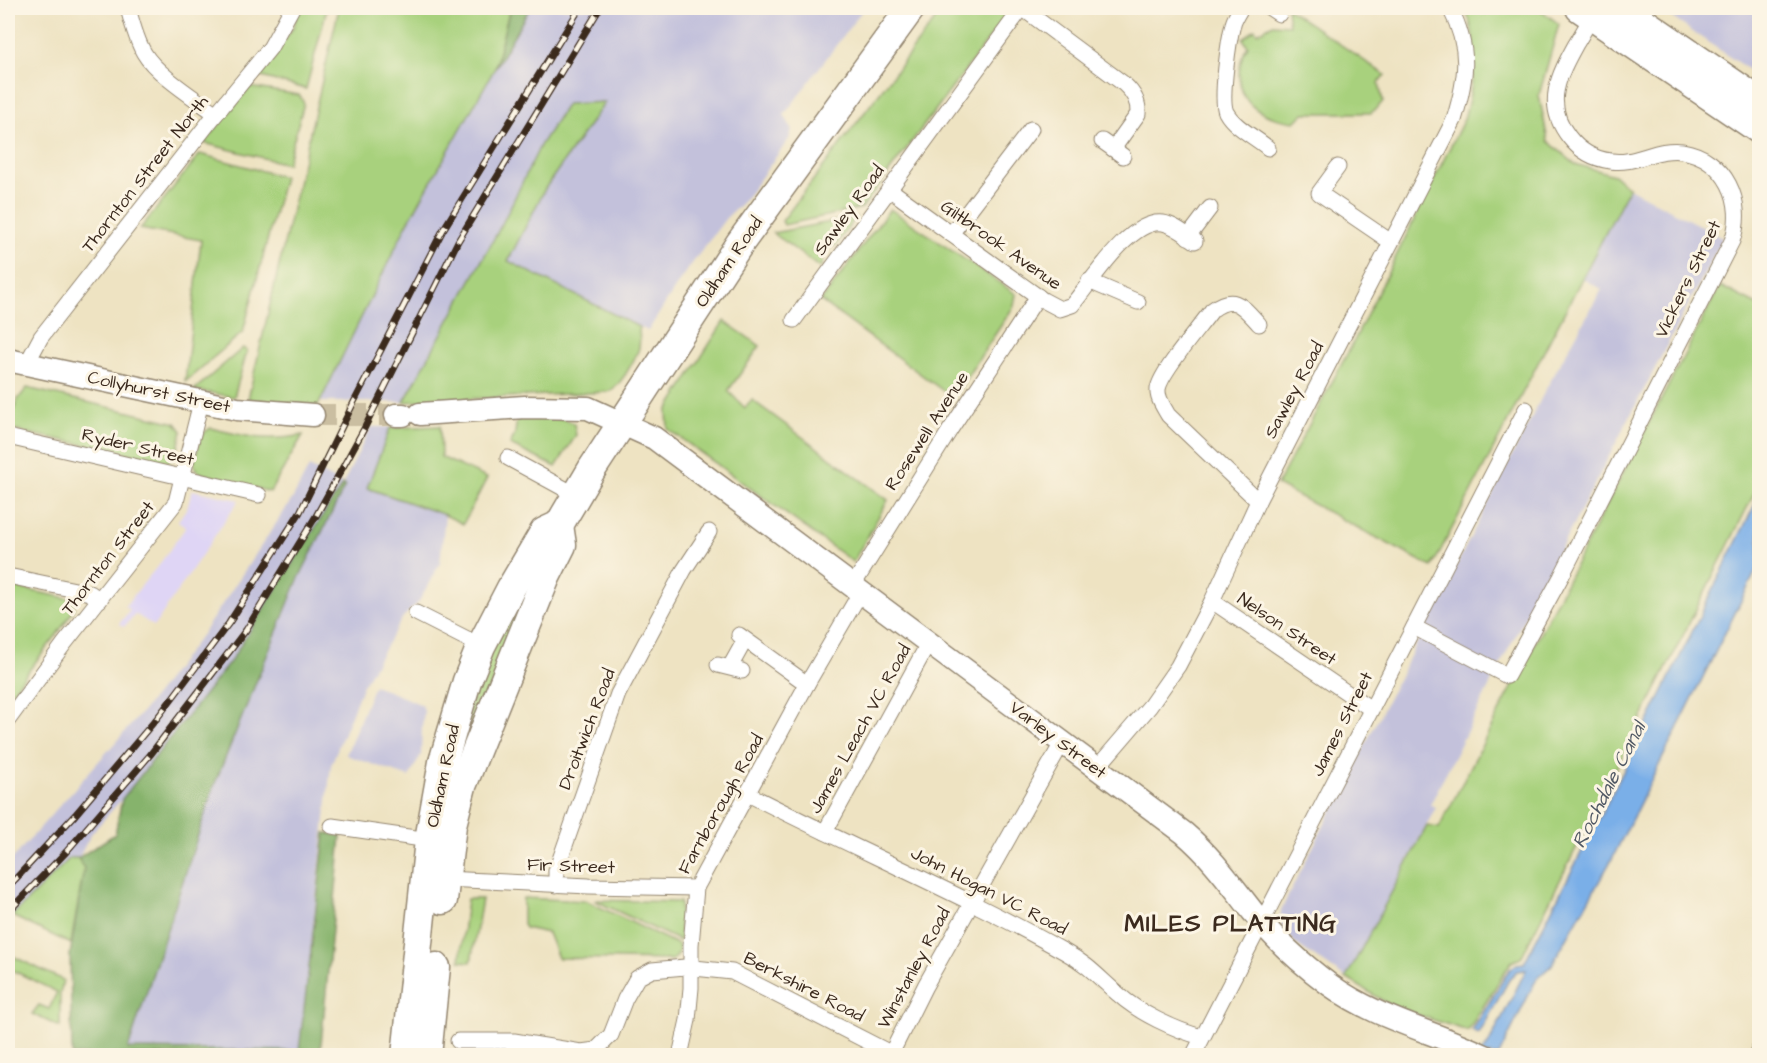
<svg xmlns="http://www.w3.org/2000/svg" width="1767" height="1063" font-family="'Architects Daughter',sans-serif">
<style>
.built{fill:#dfd5f5}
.industrial{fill:#c3c1db;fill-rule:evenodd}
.green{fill:#a8d17d;stroke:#727e4e;stroke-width:1.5}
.forest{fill:#86b36c;stroke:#606e45;stroke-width:1.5}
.water{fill:#7aafe8;stroke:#5a6c83;stroke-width:1.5}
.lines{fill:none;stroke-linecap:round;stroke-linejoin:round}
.secondary-tunnel{stroke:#cabea1;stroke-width:22;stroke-dasharray:22 11;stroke-linecap:butt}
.street-casing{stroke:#948670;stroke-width:17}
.secondary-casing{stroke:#948670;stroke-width:25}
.highway-casing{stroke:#948670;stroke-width:31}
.street{stroke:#fff;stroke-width:15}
.secondary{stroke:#fff;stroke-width:22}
.highway{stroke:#fff;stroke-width:28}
.rail-casing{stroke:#3b2a1e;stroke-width:7}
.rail{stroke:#fcf5e5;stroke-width:4.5;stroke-dasharray:14;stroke-linecap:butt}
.labels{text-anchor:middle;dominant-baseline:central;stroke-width:6;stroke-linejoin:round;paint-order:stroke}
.street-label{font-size:18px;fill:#3b2a1e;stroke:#fcf5e5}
.water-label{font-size:20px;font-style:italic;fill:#515965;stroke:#fcf5e5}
.district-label{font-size:24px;font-weight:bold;letter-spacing:1.5px;fill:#3b2a1e;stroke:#fcf5e5}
</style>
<rect width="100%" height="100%" fill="#fcf5e5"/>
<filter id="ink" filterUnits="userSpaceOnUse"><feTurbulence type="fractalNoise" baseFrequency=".0167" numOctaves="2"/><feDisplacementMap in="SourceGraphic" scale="12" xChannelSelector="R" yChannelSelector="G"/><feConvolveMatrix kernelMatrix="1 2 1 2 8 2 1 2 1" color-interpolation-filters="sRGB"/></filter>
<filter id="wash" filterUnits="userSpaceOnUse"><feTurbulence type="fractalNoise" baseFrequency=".008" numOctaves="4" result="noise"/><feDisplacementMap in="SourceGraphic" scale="24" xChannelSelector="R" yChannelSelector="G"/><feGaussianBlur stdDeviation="1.35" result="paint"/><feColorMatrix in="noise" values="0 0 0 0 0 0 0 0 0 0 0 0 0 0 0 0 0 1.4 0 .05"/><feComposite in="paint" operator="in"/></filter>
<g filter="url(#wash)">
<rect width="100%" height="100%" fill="#eee3c2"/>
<polygon class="built" points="192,490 239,500 154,626 135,614 124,627 119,624 130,610 125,606 161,562 186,527 178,521 188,506"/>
<g class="industrial">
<polygon points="522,8 864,8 784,115 792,129 789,139 743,202 726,218 682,277 648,331 508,262 546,187 605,102 577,103 404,402 321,402 335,350"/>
<polygon points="1658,8 1759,8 1759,77"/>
<polygon points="1629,188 1723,238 1500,665 1430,805 1436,807 1346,978 1296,944 1282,926 1280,919 1281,910 1546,389 1602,289 1581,278"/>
<path d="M371,427H435L445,515L440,563L418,603L403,617L363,685L331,765L299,1051L156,1050L153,1055H72L71,944L83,877L70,858L8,921V864L144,710L203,633L293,498L309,467L343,484ZM121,800L115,834L79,857L91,834Z"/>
<polygon points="374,685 422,705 424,711 422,726 421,755 409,777 346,755"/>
</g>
<g class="green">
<polygon points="299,8 327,8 306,89 258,76 293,28"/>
<polygon points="339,8 510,8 495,68 406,226 318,406 248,399"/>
<polygon points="944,8 1012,8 862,208 784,225 782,221"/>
<path d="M1287,8L1385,75L1379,83L1383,102L1371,113H1304L1295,122C1282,120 1270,118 1259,111C1236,97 1234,67 1248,46L1243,39L1255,29L1257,33L1273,24L1289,25Z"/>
<path d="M1465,8H1538L1559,24L1539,95L1548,141L1575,164L1614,175L1629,188L1432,567L1277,485L1354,341L1464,119C1474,84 1480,42 1465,8Z"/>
<polygon points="249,87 299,95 304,103 287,164 204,143"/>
<path d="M605,102L546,187L508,261L639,327C639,334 641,344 638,351C633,363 619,389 607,392L404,402L502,224L541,144L567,104Z"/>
<polygon points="200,154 284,177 243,332 185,382 201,240 140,229"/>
<polygon points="890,209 1016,294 1014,306 953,398 821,301"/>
<polygon points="856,217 836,245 828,248 818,243 812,250 822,259 822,263 820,268 773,233"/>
<polygon points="1720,286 1759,306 1759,484 1521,958 1511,962 1468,1031 1393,1007 1346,978 1427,826 1439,828"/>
<polygon points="724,321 760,346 728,391 745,408 752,400 888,500 853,562 668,429 667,411"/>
<polygon points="243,348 247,351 234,397 194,390"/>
<polygon points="27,388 176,423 182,431 176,457 167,462 13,430 10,423 18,399"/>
<polygon points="555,417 567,420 574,424 576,435 556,467 510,445 515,433 517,419"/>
<polygon points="440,426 441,457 487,478 463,524 445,515 367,488 390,428"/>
<path d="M211,428C246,437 267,442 303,435L270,492L200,473L195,468L194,464C198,452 198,433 211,428Z"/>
<polygon points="548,539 458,773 466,717 488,653"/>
<polygon points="8,586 71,599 75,608 56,636 8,697"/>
<polygon points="70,858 78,858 84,868 71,944 12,916"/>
<path d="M523,898L587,901L679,945C679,953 679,957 671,960L558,958L548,933L525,928L523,924Z"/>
<polygon points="467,899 482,899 471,962 460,961"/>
<polygon points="594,900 680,902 680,941"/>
<polygon points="8,954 63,980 60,994 60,1027 32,1014 39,1005 49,1009 57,992 8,968"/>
</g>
<g class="forest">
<polygon points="510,8 530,8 495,68"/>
<polygon points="343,484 345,486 297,582 215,783 128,1049 299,1051 325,833 341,836 320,1055 72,1055 70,955 84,868 78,858 115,834 122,799 230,662"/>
</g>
<polygon class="water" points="1759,496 1759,565 1613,857 1551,966 1537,978 1499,1055 1479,1055 1488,1045 1526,970 1517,971 1510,978 1479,1034 1472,1031 1509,970 1517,964 1524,963 1626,766"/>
</g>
<g filter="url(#ink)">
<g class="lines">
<polyline class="secondary-tunnel" points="313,415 396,415"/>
<g class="street-casing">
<g id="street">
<path d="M128,8C132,23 136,39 144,53C156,74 196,99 216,114"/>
<path d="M1022,8L1124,84C1133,92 1139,102 1138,114L1113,149"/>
<path d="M1241,8C1238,13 1234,19 1233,24C1229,39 1220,99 1226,112C1234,127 1255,137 1268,148"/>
<polyline points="1270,8 1279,14"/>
<polyline points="1102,141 1123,156"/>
<polyline points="1338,167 1319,193 1391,242"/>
<path d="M889,189L998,268L1043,300L1060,309L1072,305C1091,283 1130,218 1163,223C1175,225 1186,235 1195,241"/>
<polyline points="951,234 1031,129"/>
<polyline points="1188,237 1210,208"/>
<polyline points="1089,281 1138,302"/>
<polyline points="794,320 1022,8"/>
<polyline points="27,363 41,337 211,120 270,48 292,8"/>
<polyline points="8,437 259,495"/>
<polyline points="508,458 576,495"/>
<path d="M1258,501L1168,415C1164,407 1157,399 1158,389C1161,371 1200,327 1212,310C1235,293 1243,307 1259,324"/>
<polyline points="8,576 90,593 100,600"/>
<polyline points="1212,601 1371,709"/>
<polyline points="416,613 481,646"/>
<path d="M1414,627L1507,676L1561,577L1732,241C1746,203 1726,158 1682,151C1657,147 1635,165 1611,161C1594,159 1579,150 1569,137C1543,104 1559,75 1576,44C1582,34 1588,23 1595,12"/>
<polyline points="739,635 807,684"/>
<polyline points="718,665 742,671"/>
<polyline points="730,667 745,640"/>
<polyline points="8,720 64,644 176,502 201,402"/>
<path d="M1096,769L1150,706L1178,666L1212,601L1258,501L1454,120C1467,77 1471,49 1450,8"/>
<path d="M748,794C853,848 962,894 1065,952C1089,965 1098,977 1118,994C1139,1013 1175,1030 1202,1037"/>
<polyline points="332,826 429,840"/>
<polyline points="825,832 928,644"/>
<polyline points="445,879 589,886 696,888"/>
<polyline points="556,885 556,871 618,694 684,570 709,532"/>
<polyline points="458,1041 514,1041 581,1052 596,1050 611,1035 625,999 637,978 652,970 685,967 732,972 896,1056"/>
<polyline points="680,1056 688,1020 691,988 691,945 696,888 807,684 856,600 857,579 950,430 1038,296"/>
<polyline points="890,1056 925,986 1062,743"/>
<polyline points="1193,1056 1526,409"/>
<polyline points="1756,1056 1760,1048"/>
</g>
</g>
<g class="secondary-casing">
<g id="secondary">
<polyline points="8,360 237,409 313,415"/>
<path d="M420,414L525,407L588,408L654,438L1184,833C1213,858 1230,883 1253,912C1275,940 1302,964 1330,985C1377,1019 1433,1031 1485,1056"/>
<polyline points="396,415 403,415"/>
</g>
</g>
<g class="highway-casing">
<g id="highway">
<polyline points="1580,8 1760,130"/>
<polyline points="1623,8 1760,102"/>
<polyline points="443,900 452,825 462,786 546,577 562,545 559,525"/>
<polyline points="406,1056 429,840 443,762 467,681 481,646 511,588 544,532 559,525 592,469 740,243 911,8"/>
<polyline points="427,1056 436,967"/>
</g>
</g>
<use href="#street" class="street"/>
<use href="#secondary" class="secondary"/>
<use href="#highway" class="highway"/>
<g class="rail-casing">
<g id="rail">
<polyline points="8,887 75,815 158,717 229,623 300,512 354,402 443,230 580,8"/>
<polyline points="8,912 66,852 150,755 246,630 316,516 365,427 458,241 600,8"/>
</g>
</g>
<use href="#rail" class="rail"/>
</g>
</g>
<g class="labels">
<g class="street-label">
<text transform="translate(145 174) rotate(-52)">Thornton Street North</text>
<text transform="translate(849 210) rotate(-54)">Sawley Road</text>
<text transform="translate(1001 245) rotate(35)">Giltbrook Avenue</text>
<text transform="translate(729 262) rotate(-56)">Oldham Road</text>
<text transform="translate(1688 279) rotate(-64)">Vickers Street</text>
<text transform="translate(1294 390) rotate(-62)">Sawley Road</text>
<text transform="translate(159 392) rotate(12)">Collyhurst Street</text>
<text transform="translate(927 431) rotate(-57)">Rosewell Avenue</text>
<text transform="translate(138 447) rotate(13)">Ryder Street</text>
<text transform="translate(108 558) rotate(-52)">Thornton Street</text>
<text transform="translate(1287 629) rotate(34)">Nelson Street</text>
<text transform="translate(1342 724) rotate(-63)">James Street</text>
<text transform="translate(587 729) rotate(-69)">Droitwich Road</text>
<text transform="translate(860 729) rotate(-61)">James Leach VC Road</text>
<text transform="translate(1058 740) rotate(37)">Varley Street</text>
<text transform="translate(443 776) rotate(-78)">Oldham Road</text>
<text transform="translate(721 804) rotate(-61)">Farnborough Road</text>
<text transform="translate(571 866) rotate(2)">Fir Street</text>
<text transform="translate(989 891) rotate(27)">John Hogan VC Road</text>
<text transform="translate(914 968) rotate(-62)">Winstanley Road</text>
<text transform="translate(804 987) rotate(27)">Berkshire Road</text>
</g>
<g class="water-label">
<text transform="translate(1609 785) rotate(-63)">Rochdale Canal</text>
</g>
<g class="district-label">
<text x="1231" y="924">MILES PLATTING</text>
</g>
</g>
<rect width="1767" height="1063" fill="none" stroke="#fcf5e5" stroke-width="30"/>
</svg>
